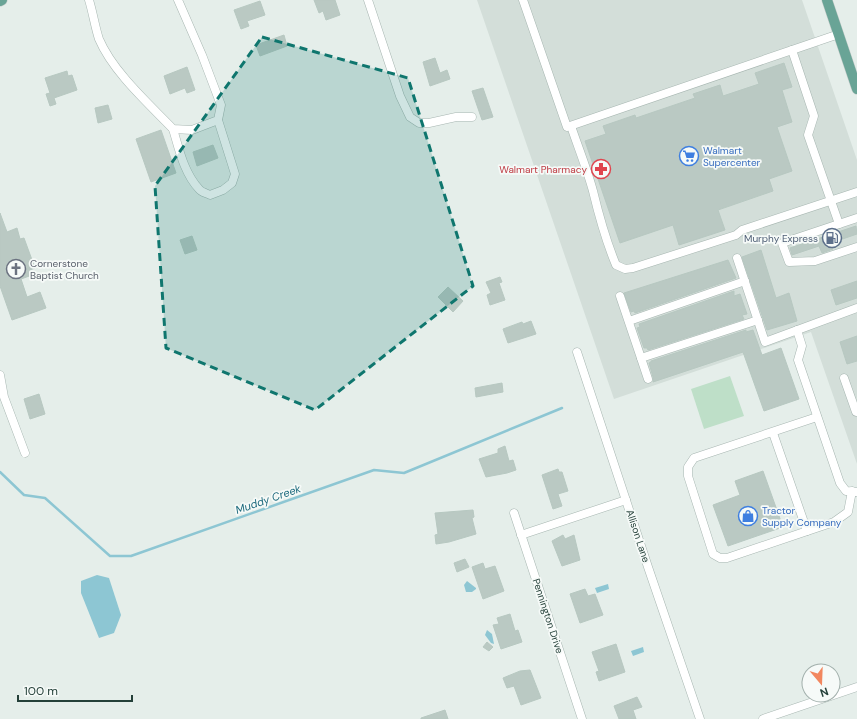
<svg xmlns="http://www.w3.org/2000/svg" width="857" height="719" font-family="'DM Sans',sans-serif">
<style>
.built{fill:#d3ded9}
.green{fill:#bedfc8}
.water{fill:#8dc6d3}
.lines{fill:none;stroke-linecap:round;stroke-linejoin:round}
.stream{stroke:#8dc6d3;stroke-width:2.5}
.building{fill:#bac9c3;stroke:#b7c8c1}
.minor-casing{stroke:#a7b6b1;stroke-width:9}
.major-casing{stroke:#c2cac8;stroke-width:11}
.minor{stroke:#fff;stroke-width:8}
.major{stroke:#69a496;stroke-width:10}
.marked{fill:#0f766e;fill-opacity:0.2;stroke:#0f766e;stroke-width:3;stroke-dasharray:8 5;stroke-linejoin:round}
.labels{text-anchor:middle;dominant-baseline:central;stroke-width:3.5;stroke-linejoin:round;paint-order:stroke}
.shop-label{font-size:10px;fill:#366cbe;stroke:#f6faf8;text-anchor:start}
.health-label{font-size:10px;fill:#be3a42;stroke:#f6faf8;text-anchor:end}
.service-label{font-size:10px;fill:#4e5e75;stroke:#f6faf8;text-anchor:end}
.worship-label{font-size:10px;fill:#5b616d;stroke:#f6faf8;text-anchor:start}
.street-label{font-size:10px;fill:#244039;stroke:#f6faf8}
.water-label{font-size:11px;font-style:italic;fill:#1d6a7d;stroke:#f6faf8}
</style>
<rect width="100%" height="100%" fill="#e5eeea"/>
<polygon class="built" points="477,0 802,0 857,160 857,464 811,332 614,399"/>
<polygon class="green" points="730,376 744,416 704,429 691,389"/>
<g class="water">
<polygon points="97,575 109,578 121,615 114,633 99,638 81,593 81,581"/>
<polygon points="467,581 476,588 476,589 472,592 466,592 464,585"/>
<polygon points="608,584 609,589 597,593 595,588"/>
<polygon points="487,630 492,634 494,644 491,643 485,635"/>
<polygon points="643,647 644,652 633,656 631,651"/>
</g>
<g class="lines">
<polyline class="stream" points="0,472 24,495 45,498 110,556 131,556 374,470 404,473 562,408"/>
</g>
<g class="building">
<polygon points="314,0 335,0 340,15 326,20 323,11 319,13"/>
<polygon points="260,1 265,15 247,21 249,26 241,29 234,10"/>
<polygon points="284,35 287,46 260,56 256,45"/>
<polygon points="435,58 440,73 447,70 450,79 430,86 423,62"/>
<polygon points="784,63 792,87 782,90 792,122 777,127 792,171 769,179 773,191 718,210 725,230 679,245 673,225 620,243 585,141 606,134 603,126 635,115 636,118 695,98 693,94 720,85 723,96 759,84 755,73"/>
<polygon points="187,67 195,90 187,93 185,88 170,94 164,76"/>
<polygon points="67,71 68,76 72,75 77,90 54,98 56,104 50,106 46,94 50,93 45,78"/>
<polygon points="483,88 493,117 482,120 472,91"/>
<polygon points="108,105 112,119 98,123 95,108"/>
<polygon points="161,130 176,173 151,182 136,139"/>
<polygon points="213,145 218,158 197,166 193,152"/>
<polygon points="0,213 7,232 17,228 20,239 24,238 35,268 30,270 32,275 21,279 27,297 40,292 46,308 12,320 0,286"/>
<polygon points="856,226 857,234 831,243 833,249 822,253 819,246 792,255 790,248"/>
<polygon points="192,236 197,250 185,254 180,240"/>
<polygon points="761,250 776,298 789,293 797,321 767,330 742,257"/>
<polygon points="728,260 736,278 635,313 634,311 631,312 624,293"/>
<polygon points="500,277 502,282 499,283 505,300 490,305 487,295 491,293 486,282"/>
<polygon points="857,281 857,298 836,305 831,290"/>
<polygon points="448,287 463,301 453,312 438,297"/>
<polygon points="734,291 734,296 740,294 747,314 742,315 744,319 648,350 647,348 644,348 637,328 640,327 639,324"/>
<polygon points="531,321 536,334 508,343 503,329 522,322 523,324"/>
<polygon points="746,330 746,332 753,330 762,355 781,348 799,399 764,411 743,352 653,382 653,377 649,363 651,362 651,361"/>
<polygon points="857,336 857,361 847,364 840,342"/>
<polygon points="502,383 503,392 476,397 475,388"/>
<polygon points="39,394 45,414 30,419 24,399"/>
<polygon points="505,446 509,461 513,460 516,470 507,473 486,477 479,459 498,453 498,449"/>
<polygon points="558,469 559,472 562,472 568,491 558,494 562,506 553,509 542,475"/>
<polygon points="763,471 783,527 728,546 713,505 740,495 735,481"/>
<polygon points="473,510 474,517 472,518 476,534 449,542 436,544 435,535 438,534 435,513"/>
<polygon points="563,535 565,539 574,535 580,560 562,566 552,541"/>
<polygon points="465,559 469,567 457,572 454,563"/>
<polygon points="483,563 485,569 495,566 504,591 483,599 472,567"/>
<polygon points="585,589 588,596 595,594 603,615 580,623 570,594"/>
<polygon points="510,614 515,631 518,630 522,642 501,649 493,625 499,624 497,618"/>
<polygon points="487,642 493,647 489,651 483,647"/>
<polygon points="616,644 625,672 599,681 596,672 599,671 592,652"/>
<polygon points="530,670 541,698 521,705 514,686 507,688 503,678 520,671"/>
<polygon points="637,697 642,707 633,710 636,719 619,719 614,706"/>
<polygon points="445,710 448,719 421,719 421,718"/>
</g>
<g class="lines">
<g class="minor-casing">
<g id="minor">
<path d="M89,0C93,13 95,27 99,39C113,72 149,104 173,129L192,130L218,120L221,105L202,55L178,0"/>
<polyline points="368,0 400,96 410,117 419,123 429,123 456,117 472,117"/>
<polyline points="523,0 567,127 839,34"/>
<polyline points="792,50 814,116 808,135 839,224"/>
<path d="M571,126C578,147 587,169 593,191C599,216 606,241 616,265L625,269L633,268L736,235L742,230L857,192"/>
<path d="M173,129C179,149 184,173 199,189C201,192 206,193 210,195L223,190L232,183L235,174L218,120"/>
<polyline points="857,218 782,243 789,262 815,261 857,247"/>
<polyline points="737,258 765,342 857,308"/>
<polyline points="620,296 641,358"/>
<polyline points="629,321 745,281"/>
<polyline points="797,330 802,346 798,360 840,483 846,491 856,492"/>
<polyline points="577,352 648,567 700,719"/>
<polyline points="0,375 4,397 25,453"/>
<polyline points="844,378 856,412 857,412"/>
<polyline points="648,379 641,358 758,320"/>
<polyline points="817,417 694,458 688,467 688,476 713,554 720,558 727,558 834,522 848,512 852,491"/>
<polyline points="773,433 807,531"/>
<polyline points="514,513 582,719"/>
<polyline points="521,535 626,500"/>
<polyline points="763,719 857,687"/>
</g>
</g>
<g class="major-casing">
<g id="major">
<polyline points="827,0 857,89"/>
<polyline points="0,1 2,0"/>
</g>
</g>
<use href="#minor" class="minor"/>
<use href="#major" class="major"/>
</g>
<path class="marked" d="M262,37L408,78L473,286L315,410L166,348L155,186Z"/>
<defs>
<g id="supermarket-ring" transform="scale(1)"><circle r="9.5" fill="#f6faf8" stroke="#3f7fe0" stroke-width="1.5"/><path d="M-6-5.5h2.5l.6 2H6L4.5 2H-2.5L-4.4-4H-6ZM-1.5 3.2a1.3 1.3 0 1 0 .1 0ZM3 3.2a1.3 1.3 0 1 0 .1 0Z" fill="#3f7fe0"/></g>
<g id="pharmacy-ring" transform="scale(1)"><circle r="9.5" fill="#f6faf8" stroke="#e0444e" stroke-width="1.5"/><path d="M-2-6h4v4h4v4h-4v4h-4v-4h-4v-4h4Z" fill="#e0444e"/></g>
<g id="fuel-ring" transform="scale(1)"><circle r="9.5" fill="#f6faf8" stroke="#5c6f8a" stroke-width="1.5"/><path d="M-5.5-6h7V0h2V4h1.3V-2.5L3-4.5l.8-.8L6-3V5H2.5V1h-1V6h-7ZM-4.2-4.7v3.2H.2V-4.7Z" fill="#5c6f8a"/></g>
<g id="church-ring" transform="scale(1)"><circle r="9.5" fill="#f6faf8" stroke="#6b7280" stroke-width="1.5"/><path d="M-1.2-6h2.4v3.5h3.3v2.4h-3.3V6h-2.4V-.1h-3.3v-2.4h3.3Z" fill="#6b7280"/></g>
<g id="shop-ring" transform="scale(1)"><circle r="9.5" fill="#f6faf8" stroke="#3f7fe0" stroke-width="1.5"/><path d="M-5-2.5h2.3a2.7 3.5 0 0 1 5.4 0H5L5.5 6h-11ZM-1.5-2.5h3a1.5 2.3 0 0 0-3 0Z" fill="#3f7fe0"/></g>
</defs>
<g fill-rule="evenodd">
<use href="#supermarket-ring" x="689" y="156"/>
<use href="#pharmacy-ring" x="601" y="169"/>
<use href="#fuel-ring" x="832" y="238"/>
<use href="#church-ring" x="16" y="269"/>
<use href="#shop-ring" x="748" y="516"/>
</g>
<g class="labels">
<g class="shop-label">
<text x="703" y="150">Walmart<tspan x="703" dy="12">Supercenter</tspan></text>
<text x="762" y="510">Tractor<tspan x="762" dy="12">Supply Company</tspan></text>
</g>
<g class="health-label">
<text x="587" y="169">Walmart Pharmacy</text>
</g>
<g class="service-label">
<text x="818" y="238">Murphy Express</text>
</g>
<g class="worship-label">
<text x="30" y="263">Cornerstone<tspan x="30" dy="12">Baptist Church</tspan></text>
</g>
<g class="street-label">
<text transform="translate(638 536) rotate(72)">Allison Lane</text>
<text transform="translate(548 616) rotate(72)">Pennington Drive</text>
</g>
<g class="water-label">
<text transform="translate(268 499) rotate(-19)">Muddy Creek</text>
</g>
</g>
<g transform="translate(821 683) rotate(161)"><circle r="19" fill="#f6faf8" stroke="#a2b0ac"/>
<path d="M0-3L7 15L0 10L-7 15Z" fill="#f2875f"/>
<text y="-6" font-size="11" font-weight="bold" text-anchor="middle" fill="#244039">N</text>
</g>
<path d="M18 695v6h114v-6" fill="none" stroke="#244039" stroke-width="2"/>
<text x="24" y="695" font-size="12" fill="#244039" stroke="#f6faf8" stroke-width="3" paint-order="stroke">100 m</text>
</svg>
